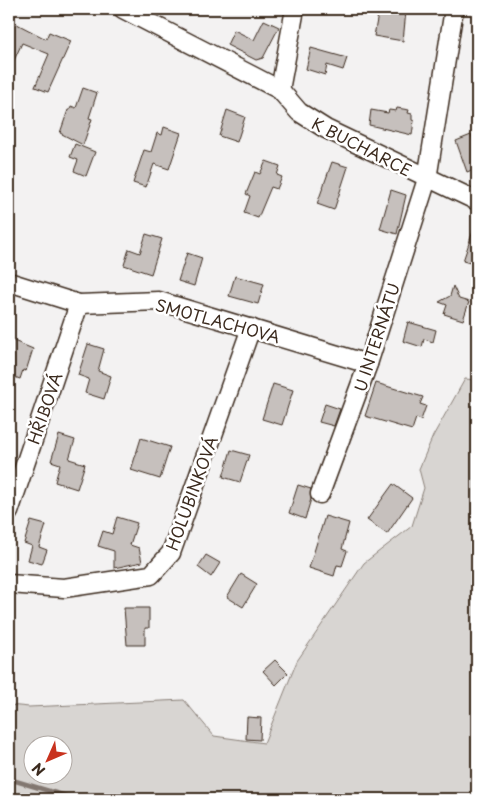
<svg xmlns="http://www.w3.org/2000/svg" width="486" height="808" font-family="'Playpen Sans',sans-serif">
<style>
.green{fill:#d8d5d2;stroke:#8a8078;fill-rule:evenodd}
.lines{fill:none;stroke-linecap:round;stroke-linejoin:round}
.stream{stroke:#827770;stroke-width:4.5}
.building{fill:#c6c0bd;stroke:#3b2a1e}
.street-casing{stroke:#3b2a1e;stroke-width:21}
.street{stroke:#fff;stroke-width:18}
.labels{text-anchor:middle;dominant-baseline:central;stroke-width:5;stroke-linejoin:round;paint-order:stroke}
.street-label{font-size:16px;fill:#3b2a1e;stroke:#fff}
</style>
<rect width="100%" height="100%" fill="#f3f2f2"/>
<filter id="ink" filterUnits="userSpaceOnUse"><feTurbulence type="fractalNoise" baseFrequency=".02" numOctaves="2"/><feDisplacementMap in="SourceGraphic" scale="10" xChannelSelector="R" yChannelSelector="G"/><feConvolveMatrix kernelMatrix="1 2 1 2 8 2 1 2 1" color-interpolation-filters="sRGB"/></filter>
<g filter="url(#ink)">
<path class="green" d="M465,379L477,380V799H9V705L29,707L184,700L214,736L264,743L297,661L364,563L412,526L424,488L419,469L433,436ZM32,746H62V776H32Z"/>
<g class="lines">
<polyline class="stream" points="9,779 76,799"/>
</g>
<g class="building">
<polygon points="379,9 406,11 403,41 374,36"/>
<polygon points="264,20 279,27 263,58 256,60 227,45 234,30 254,40"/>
<polygon points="13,22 46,39 49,32 71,41 48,92 35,87 49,54 22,43 9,71 9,31"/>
<polygon points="311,48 347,58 343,70 327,65 325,75 306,69"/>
<polygon points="83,88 97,93 89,118 92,119 83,145 60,133 68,110 70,110 71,106 76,108"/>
<polygon points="397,108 409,110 408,113 412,114 412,120 414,121 412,135 369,125 371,110 388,113 389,110 396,111"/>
<polygon points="227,110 245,117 237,142 219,136"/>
<polygon points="164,127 181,133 169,169 154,164 146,187 133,183 144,150 151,152 157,133 162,135"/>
<polygon points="471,135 477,149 477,168 467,172 456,141"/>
<polygon points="75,144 95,152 86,176 74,171 78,160 70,157"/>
<polygon points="266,161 280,166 277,175 282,177 277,189 271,187 258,218 244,213 250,196 246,194 255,172 260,174"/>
<polygon points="332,162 348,167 334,210 317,204"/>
<polygon points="391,190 406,195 397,234 380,229"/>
<polygon points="475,225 477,226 477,265 463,261"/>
<polygon points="146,234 162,239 151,274 124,265 129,249 140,253"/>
<polygon points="187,253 202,258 194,286 178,281"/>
<polygon points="235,276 264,284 258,304 229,296"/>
<polygon points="453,286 459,299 469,302 463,320 444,314 447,305 439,302 450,296"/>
<polygon points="408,322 436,330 433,342 424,339 422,347 403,341"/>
<polygon points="9,339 33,349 26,371 23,370 20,379 9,375"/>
<polygon points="88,344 104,349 98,371 111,376 104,399 85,393 89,379 78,375"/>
<polygon points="376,383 423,397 420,404 426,406 421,420 416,418 412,430 365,416"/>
<polygon points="273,384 293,390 282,425 262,419"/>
<polygon points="325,404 340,409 334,426 319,422"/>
<polygon points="59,435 75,440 69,459 85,464 77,489 55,482 60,464 51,461"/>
<polygon points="141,438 170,447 160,479 131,470"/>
<polygon points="231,450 249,455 240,482 223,477"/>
<polygon points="393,484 412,498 387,534 367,520"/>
<polygon points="298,485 311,489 311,499 305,519 289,513"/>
<polygon points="325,516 349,523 342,549 347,551 342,566 337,565 334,576 309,568"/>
<polygon points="117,517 137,523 130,545 139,548 142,562 114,568 114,551 98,546 103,531 112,534"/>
<polygon points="31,521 46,525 39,547 47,550 42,564 28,560 32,546 24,543"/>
<polygon points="206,555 220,563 211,577 198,567"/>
<polygon points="241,574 257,584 243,607 227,597"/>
<polygon points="124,608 149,608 149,628 145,628 145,645 127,645"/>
<polygon points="275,660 288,673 276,685 263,671"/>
<polygon points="247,717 261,718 260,740 246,739"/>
</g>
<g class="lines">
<g class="street-casing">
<g id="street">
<polyline points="123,9 280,90 299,112 326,129 477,201"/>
<polyline points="280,90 295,9"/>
<polyline points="9,282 79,304 159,301 368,364"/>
<polyline points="320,494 368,364 427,179 454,9"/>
<polyline points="9,512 79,304"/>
<polyline points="9,584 64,588 151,575 171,553 251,328"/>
</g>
</g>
<use href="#street" class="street"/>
</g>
</g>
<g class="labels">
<g class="street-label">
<text transform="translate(362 146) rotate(27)">K BUCHARCE</text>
<text transform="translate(218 320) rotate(15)">SMOTLACHOVA</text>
<text transform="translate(376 337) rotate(-72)">U INTERNÁTU</text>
<text transform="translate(44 408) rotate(-71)">HŘIBOVÁ</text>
<text transform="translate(191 493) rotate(-70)">HOLUBINKOVÁ</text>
</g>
</g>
<rect width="486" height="808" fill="none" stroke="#fff" stroke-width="30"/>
<rect x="15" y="15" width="456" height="778" fill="none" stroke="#3b2a1e" stroke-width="2" filter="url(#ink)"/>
<g transform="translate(48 760) rotate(225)"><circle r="24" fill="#ffffff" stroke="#b1aaa5"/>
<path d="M0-4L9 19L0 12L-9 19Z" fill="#c8321e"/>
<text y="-8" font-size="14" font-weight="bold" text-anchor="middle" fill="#3b2a1e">N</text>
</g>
</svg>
